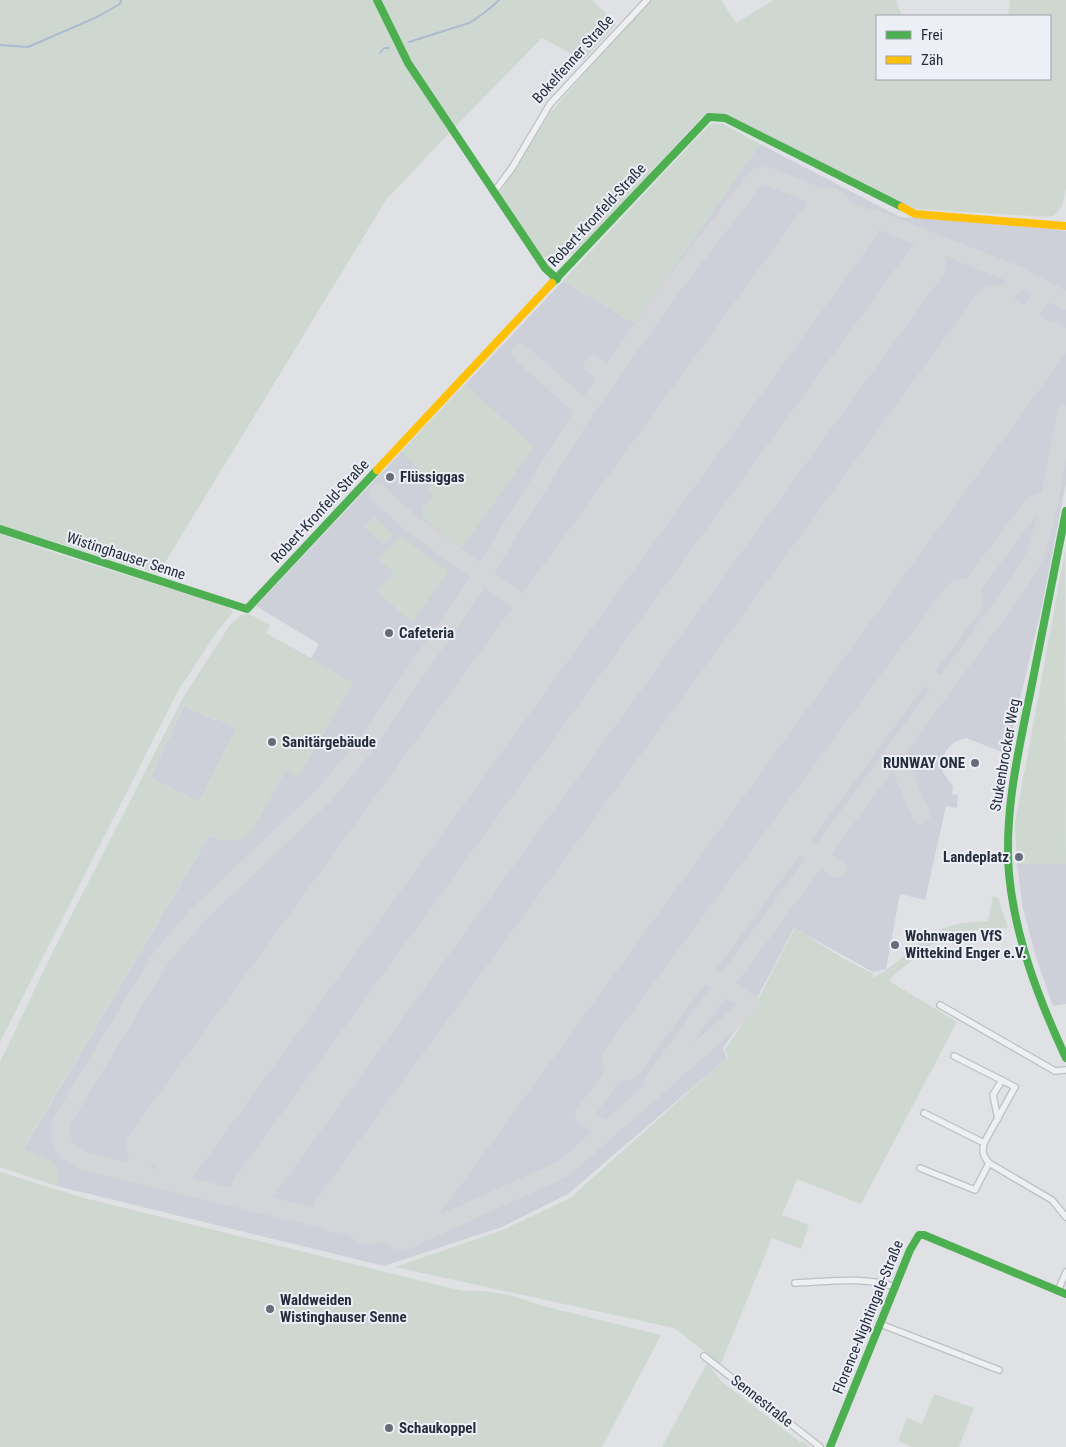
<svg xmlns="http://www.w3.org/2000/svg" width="1066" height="1447" font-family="'Roboto Condensed',sans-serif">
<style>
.built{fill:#cdd0d8}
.green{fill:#ced8d0;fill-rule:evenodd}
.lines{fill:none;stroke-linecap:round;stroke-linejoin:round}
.stream{stroke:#adbbd1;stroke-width:2}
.taxiway{stroke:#d4d5d8;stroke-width:18}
.runway{stroke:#d4d5d8;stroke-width:42}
.street-casing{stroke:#bdbfc3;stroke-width:8}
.street{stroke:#eeeff1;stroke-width:5.5}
.fast{stroke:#4caf50;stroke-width:8}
.slow{stroke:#ffc107;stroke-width:8}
.poi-dot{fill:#676c78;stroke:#eceff5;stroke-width:2}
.labels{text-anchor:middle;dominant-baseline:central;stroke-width:4;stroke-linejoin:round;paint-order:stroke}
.street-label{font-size:15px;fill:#262d3d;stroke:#eceff5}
.poi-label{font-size:15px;font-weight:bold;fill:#262d3d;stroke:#eceff5;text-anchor:start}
</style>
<rect width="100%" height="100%" fill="#dfe1e5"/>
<g class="built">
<polygon points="760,144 900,217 1023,225 1066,231 1066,482 1042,606 1007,754 966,738 954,742 945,752 942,762 943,773 953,786 952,794 958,795 957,808 946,806 925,900 900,894 886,969 873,972 794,928 753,1006 723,1048 727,1058 568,1194 502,1227 384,1266 57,1186 58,1172 23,1150 209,836 199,802 150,778 184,706 216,720 283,643 311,658 319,644 256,606 563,281 634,323"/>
<polygon points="1017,864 1066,864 1066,1004 1053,1006 1036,957 1023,909"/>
</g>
<g class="green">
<polygon points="0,0 373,0 396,48 450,132 386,200 158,574 0,525"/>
<polygon points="378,0 592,0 616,24 584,60 542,38 454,128 412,63"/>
<path d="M650,0H721L736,23L774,0H896L902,16H877V79H1050V16H1008L1010,0H1066V188C1063,200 1063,215 1048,217L915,209L726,115L702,117L578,251C568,258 553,261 541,256L500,193L550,113L637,12Z"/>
<polygon points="715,123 723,124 760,144 634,323 563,281 708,126"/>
<polygon points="465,384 534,447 461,549 423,517 422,508 434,496 427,489 432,483 401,452"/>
<polygon points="374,516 393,535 383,545 364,526"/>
<polygon points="0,534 67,557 227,606 233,612 216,633 178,691 0,1042"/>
<polygon points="401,536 448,572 412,623 377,591 394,573 378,559"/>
<polygon points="1065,551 1066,864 1017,864 1015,823"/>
<path d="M249,614L270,625L266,633L353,683L298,777L286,771L249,835C234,843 224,842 209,836L23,1149L54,1162L58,1172L57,1186L0,1167V1062L53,951L184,696L230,625L241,615ZM184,706L236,728L199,801L150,778Z"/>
<path d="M993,896L998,898L1008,928L956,931L941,937L895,974L889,981L957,1022L861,1204L797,1179L782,1215L809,1225L801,1249L772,1238L721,1364L674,1328L395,1267L503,1230L570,1198L728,1057L725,1049L754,1007L795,928L846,960L872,973L873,978C900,964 920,936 950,926C961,922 976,922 988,921Z"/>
<path d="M0,1172L84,1198L463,1291C490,1290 515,1295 539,1305L661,1335L602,1447H0Z"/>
<polygon points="707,1363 721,1381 801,1443 802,1441 810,1447 662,1447"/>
<polygon points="934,1394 974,1408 959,1447 913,1447 898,1441 907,1418 922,1424"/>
</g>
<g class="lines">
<g class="stream">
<path d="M409,42L469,23C478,18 492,7 499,0"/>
<polyline points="0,45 28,47 95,18 120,4 121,0"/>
<polyline points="380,53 384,48 389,48"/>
</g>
<g class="taxiway">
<polyline points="1000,301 1053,335 1066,337"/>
<polyline points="994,306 1022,277"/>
<polyline points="1022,325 1045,290"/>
<polyline points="520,352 585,410"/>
<polyline points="593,365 608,377"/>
<polyline points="684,407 712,427"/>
<polyline points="378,493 407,520 534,613"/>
<polyline points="962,600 1032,506 1042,501 1050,501"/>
<polyline points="913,667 943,688"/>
<polyline points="895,754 921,815"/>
<polyline points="787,837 838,869"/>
<polyline points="292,947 320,966"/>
<path d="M693,966L751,1004L563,1169L410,1238H400L84,1161C65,1154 57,1140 62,1121L162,956L198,915L325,794L365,746L482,575L585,410L671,288L757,177L767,176L828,200L863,219L873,218L1017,275L1066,301"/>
<polyline points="451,1051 506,1087"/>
<polyline points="654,1080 1020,582 1035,555 1045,522 1066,414"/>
<polyline points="606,1131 584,1115 623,1060"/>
<polyline points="130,1172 147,1146"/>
<polyline points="165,1181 176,1165"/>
</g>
<g class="runway">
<polyline points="623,1060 962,600"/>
<polyline points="147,1146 829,208"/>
<polyline points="176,1165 857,227"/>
<polyline points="252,1190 925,264"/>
<polyline points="334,1211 994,306"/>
<polyline points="367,1223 1022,325"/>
<polyline points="403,1229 1048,342"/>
</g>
<g class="street-casing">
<g id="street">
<polyline points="494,192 512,168 550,104 647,0"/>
<polyline points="940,1005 1055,1071 1066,1070"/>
<path d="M954,1056L1015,1087L984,1143C982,1152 983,1156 989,1163L1052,1200L1066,1217"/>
<polyline points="924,1113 984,1143"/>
<polyline points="998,1119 993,1095 1002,1080"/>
<polyline points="920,1168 975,1190 989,1163"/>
<path d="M795,1283C827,1282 865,1276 895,1287"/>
<polyline points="1058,1291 1066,1272"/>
<polyline points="880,1324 999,1370"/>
<polyline points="704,1356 820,1447"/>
</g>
</g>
<use href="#street" class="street"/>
<g class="fast">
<polyline points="377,0 408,63 545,268 557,279"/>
<polyline points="552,283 709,117 725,118 902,207"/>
<path d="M1066,511C1054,572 1042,633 1030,694C1018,753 1004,813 1009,874C1015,938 1039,1000 1066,1058"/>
<polyline points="0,529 247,609 377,470"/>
<polyline points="830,1447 910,1250 919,1235 924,1235 1066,1294"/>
</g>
<g class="slow">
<polyline points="902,207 915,214 1066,226"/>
<polyline points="377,470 552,283"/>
</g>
</g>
<g class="poi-dot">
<circle cx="390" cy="477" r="5"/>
<circle cx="389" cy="633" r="5"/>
<circle cx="272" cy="742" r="5"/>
<circle cx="975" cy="763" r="5"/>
<circle cx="1019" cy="857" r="5"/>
<circle cx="895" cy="945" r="5"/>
<circle cx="270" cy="1309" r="5"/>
<circle cx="389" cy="1428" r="5"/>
</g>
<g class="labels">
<g class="street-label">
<text transform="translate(573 59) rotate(-48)">Bokelfenner Straße</text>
<text transform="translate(597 215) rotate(-47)">Robert-Kronfeld-Straße</text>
<text transform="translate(320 511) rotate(-47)">Robert-Kronfeld-Straße</text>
<text transform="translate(126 556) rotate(18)">Wistinghauser Senne</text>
<text transform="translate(1005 755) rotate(-80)">Stukenbrocker Weg</text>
<text transform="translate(868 1317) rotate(-68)">Florence-Nightingale-Straße</text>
<text transform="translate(762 1401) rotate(38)">Sennestraße</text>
</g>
<g class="poi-label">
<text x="400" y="477">Flüssiggas</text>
<text x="399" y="633">Cafeteria</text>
<text x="282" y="742">Sanitärgebäude</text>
<text x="965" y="763" text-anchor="end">RUNWAY ONE</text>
<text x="1009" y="857" text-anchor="end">Landeplatz</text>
<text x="905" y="936">Wohnwagen VfS<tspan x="905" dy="17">Wittekind Enger e.V.</tspan></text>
<text x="280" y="1300">Waldweiden<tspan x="280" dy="17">Wistinghauser Senne</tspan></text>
<text x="399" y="1428">Schaukoppel</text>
</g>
</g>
<rect x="876" y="15" width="175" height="65" fill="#eceff5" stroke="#9da1ab"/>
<rect x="886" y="31" width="25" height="8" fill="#4caf50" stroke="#9da1ab"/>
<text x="921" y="40" font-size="15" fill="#262d3d">Frei</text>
<rect x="886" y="56" width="25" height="8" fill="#ffc107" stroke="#9da1ab"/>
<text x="921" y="65" font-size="15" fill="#262d3d">Zäh</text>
</svg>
